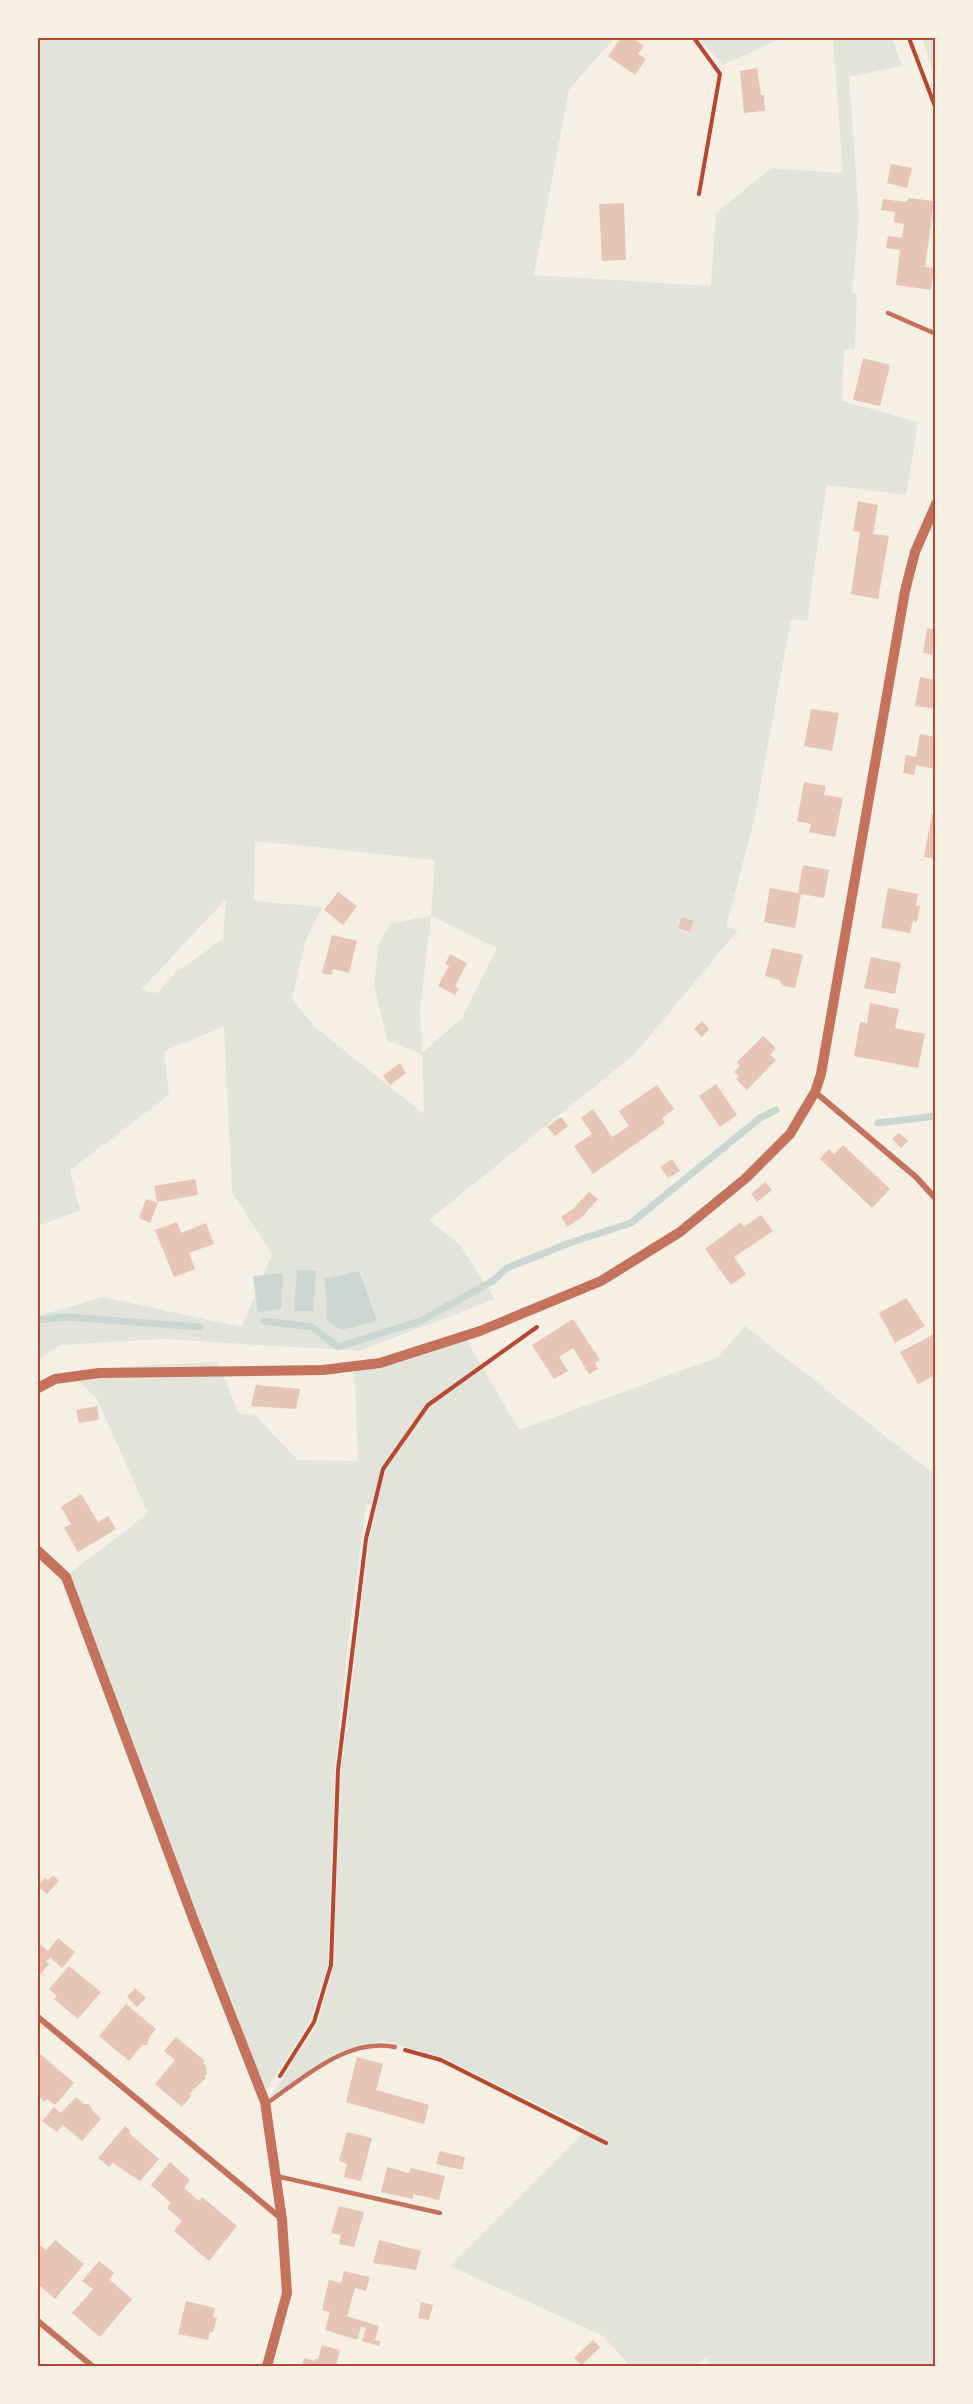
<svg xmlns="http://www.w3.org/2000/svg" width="973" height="2404" font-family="Poppins,sans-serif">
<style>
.green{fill:#e2e4dc;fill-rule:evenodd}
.water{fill:#c9d6d2}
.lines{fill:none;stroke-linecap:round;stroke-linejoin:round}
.stream{stroke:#c9d6d2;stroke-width:7}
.building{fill:#e6c5b7}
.path{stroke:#b5482f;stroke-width:4}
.service{stroke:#c5725c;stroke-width:4.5}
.minor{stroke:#c5725c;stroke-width:6}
.tertiary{stroke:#c5725c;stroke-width:10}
.neatline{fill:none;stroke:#b5482f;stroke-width:2}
</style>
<rect width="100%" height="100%" fill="#f6efe4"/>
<g class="green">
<path d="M38,38H615L569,89L534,275L711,286L716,213L771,168L843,173L833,38H892L902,66L849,77L859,216L852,293L857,294L855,349L844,351L842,401L918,422L906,495L827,485L813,574L808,621L791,619L754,821L726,927L738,930L635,1054L429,1220L460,1245L495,1299L359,1351L164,1339L60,1345L38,1361V1316L102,1297L242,1327L272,1254L232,1192L224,1027L164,1051L169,1095L70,1170L80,1211L38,1226ZM255,841L435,860L431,916L391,923L379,943L374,984L387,1040L422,1054L424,1114L315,1027L292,999L306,939L322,907L254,901ZM226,899L223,939L177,971L157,993L141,990ZM431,916L497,948L462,1018L422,1053L420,1010Z"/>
<polygon points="698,38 782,38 723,65"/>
<polygon points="922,38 935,38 935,77"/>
<polygon points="745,1326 935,1475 935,2366 713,2366 705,2358 694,2366 630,2366 603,2336 450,2266 582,2135 586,2128 443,2058 383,2041 338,2052 274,2097 272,2094 317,2025 333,1967 341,1772 369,1540 377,1506 366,1504 348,1643 335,1769 328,1965 310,2021 265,2092 198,1918 70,1573 148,1513 97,1399 70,1372 131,1366 218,1362 239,1414 256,1416 298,1460 358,1461 354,1362 376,1361 463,1334 519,1430 718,1357"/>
</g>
<g class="water">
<polygon points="297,1270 316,1271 313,1311 294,1311"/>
<polygon points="359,1271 377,1321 341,1330 327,1320 325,1279"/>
<polygon points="283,1273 281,1309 258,1312 253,1276"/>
</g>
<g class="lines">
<g class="stream">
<polyline points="878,1123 936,1116"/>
<polyline points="38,1320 66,1317 200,1327"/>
<polyline points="264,1321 312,1327 338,1347 420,1321 493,1281 507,1268 572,1242 631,1223 760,1118 776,1110"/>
</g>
</g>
<g class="building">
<polygon points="621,38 632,38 644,46 638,54 646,59 635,75 608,56"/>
<polygon points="757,68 761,95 764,95 765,111 744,113 740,71"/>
<polygon points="891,164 912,168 907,188 887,183"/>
<polygon points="908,198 934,201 925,267 934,268 931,290 896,285 900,250 886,248 888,236 902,238 904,224 894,222 895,212 881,210 883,199 907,202"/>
<polygon points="624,203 626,260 602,261 599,204"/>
<polygon points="863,358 890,365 880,406 853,400"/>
<polygon points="858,501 878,505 873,534 889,536 878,599 851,594 860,532 853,531"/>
<polygon points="927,628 936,630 936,655 923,653"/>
<polygon points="920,677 936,680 936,709 915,706"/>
<polygon points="811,709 839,713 832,751 804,746"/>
<polygon points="920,734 936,737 936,769 916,765 914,775 903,773 906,755 916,757"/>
<polygon points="804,782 826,786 824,795 843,798 835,837 809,832 811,824 797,821"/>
<polygon points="932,814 936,815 936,859 924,857"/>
<polygon points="803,865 829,870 824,898 801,894 795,928 764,922 770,888 798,893"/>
<polygon points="888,888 918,894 916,906 920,906 917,922 913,921 910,933 881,928"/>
<polygon points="338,892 357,906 343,925 324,910"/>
<polygon points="682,917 694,921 690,932 678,928"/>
<polygon points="332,935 357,941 349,973 333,969 332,975 322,973"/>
<polygon points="772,948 803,955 795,988 783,986 779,980 765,976"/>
<polygon points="450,954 467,963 455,986 459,989 455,995 438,986 449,966 445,964"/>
<polygon points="871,957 901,963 895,994 864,988"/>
<polygon points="870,1003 899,1009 895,1028 925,1034 918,1068 854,1056 860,1022 867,1023"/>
<polygon points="702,1021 709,1029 702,1037 694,1029"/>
<polygon points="763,1036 776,1048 770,1055 776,1060 747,1090 736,1079 739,1076 734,1072 740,1066 737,1062"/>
<polygon points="400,1063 406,1073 390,1085 383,1076"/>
<polygon points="716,1084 737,1115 720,1127 699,1096"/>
<polygon points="657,1085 674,1109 662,1118 665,1123 593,1174 574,1146 592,1134 581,1118 593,1109 612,1137 629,1126 633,1132 619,1111"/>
<polygon points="561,1117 568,1126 555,1136 547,1127"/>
<polygon points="899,1133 908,1141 901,1148 892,1139"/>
<polygon points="843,1145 890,1189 872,1208 820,1159 829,1149 834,1154"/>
<polygon points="672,1159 680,1171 668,1178 660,1167"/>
<polygon points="195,1179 198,1195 157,1202 154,1186"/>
<polygon points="765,1182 772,1190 757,1202 751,1194"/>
<polygon points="589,1192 598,1199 582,1217 567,1227 561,1217 573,1209"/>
<polygon points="146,1199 158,1203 150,1223 139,1218"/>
<polygon points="761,1215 773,1231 734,1257 746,1274 731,1285 705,1249 741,1222 744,1227"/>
<polygon points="177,1222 181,1233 206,1223 214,1244 189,1253 195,1269 174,1277 155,1230"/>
<polygon points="906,1298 925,1326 895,1343 879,1313"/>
<polygon points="573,1319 600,1360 595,1363 598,1369 589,1374 573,1348 559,1357 568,1371 554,1379 532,1345"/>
<polygon points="936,1333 936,1375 918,1384 900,1352"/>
<polygon points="256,1385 300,1389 296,1409 251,1406"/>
<polygon points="97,1406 99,1420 79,1423 76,1410"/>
<polygon points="81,1494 98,1522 108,1516 116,1529 78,1552 64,1528 71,1524 61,1507"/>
<polygon points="53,1876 59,1881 47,1894 38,1886 45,1878 48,1880"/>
<polygon points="58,1938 75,1952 62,1968 50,1957 46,1962 49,1964 40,1974 38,1972 38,1942 48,1951"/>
<polygon points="69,1966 101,1992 78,2019 54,1999 57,1996 49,1989"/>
<polygon points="135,1988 146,1998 137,2007 127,1997"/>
<polygon points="126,2004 156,2029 150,2036 147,2045 142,2045 129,2061 99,2036"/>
<polygon points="176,2037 205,2061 203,2063 206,2066 207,2074 204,2077 206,2078 189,2094 191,2096 182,2107 155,2084 175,2060 164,2051"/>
<polygon points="38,2052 74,2083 55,2105 47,2099 45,2102 38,2095"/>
<polygon points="357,2057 383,2064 376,2090 429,2105 424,2124 346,2102"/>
<polygon points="76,2097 84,2104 89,2104 93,2111 101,2119 82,2141 63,2125 57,2132 42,2121 54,2107 61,2113"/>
<polygon points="125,2126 130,2130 130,2134 159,2159 140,2181 113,2163 109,2167 98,2158"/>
<polygon points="347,2132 372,2138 361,2181 344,2177 347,2164 339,2161"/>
<polygon points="440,2151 465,2157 462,2170 436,2164"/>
<polygon points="170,2162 190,2180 184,2188 199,2201 202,2197 237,2226 209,2261 174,2231 182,2221 167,2208 171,2203 151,2185"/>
<polygon points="387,2167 409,2173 411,2168 445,2176 439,2200 413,2194 413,2199 381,2192"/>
<polygon points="339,2206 364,2212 354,2247 339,2244 341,2235 331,2233"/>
<polygon points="55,2240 84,2264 55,2299 38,2284 39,2278 38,2244 46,2250"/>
<polygon points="379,2240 421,2251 416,2270 373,2263"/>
<polygon points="99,2261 114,2273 109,2279 132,2299 100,2337 72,2313 93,2289 82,2281"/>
<polygon points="344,2271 370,2277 366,2291 355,2288 347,2316 379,2326 375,2340 381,2341 379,2346 362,2341 366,2328 361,2327 357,2340 325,2330 330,2312 322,2310 329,2280 341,2283"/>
<polygon points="186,2301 215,2308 213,2317 217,2318 213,2332 210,2332 208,2340 178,2334"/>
<polygon points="421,2302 433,2305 429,2320 418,2318"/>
<polygon points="593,2340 600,2347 582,2365 574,2358"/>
<polygon points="322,2345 340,2350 336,2366 302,2366 304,2358 314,2361 315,2359 318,2359"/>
</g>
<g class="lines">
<g class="path">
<polyline points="694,38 720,74 699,194"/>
<polyline points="909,38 936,109"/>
<polyline points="405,2050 441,2060 606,2143"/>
<polyline points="280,2076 314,2022 331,1965 338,1770 366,1539 383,1469 428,1405 537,1327"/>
</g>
<g class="service">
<polyline points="888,313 936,334"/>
<path d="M267,2103C304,2078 347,2037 395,2047"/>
<polyline points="276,2176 440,2213"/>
</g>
<g class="minor">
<polyline points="815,1092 916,1177 936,1199"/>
<polyline points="38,2017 282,2219"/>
<polyline points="38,2321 92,2366"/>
</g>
<g class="tertiary">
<polyline points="38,1388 55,1379 99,1373 323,1370 380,1363 480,1331 601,1281 680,1232 746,1178 790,1134 815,1092 821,1074 905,591 915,552 936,504"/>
<polyline points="38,1551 66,1577 194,1921 265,2102 282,2220 287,2293 267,2366"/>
</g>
</g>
<rect width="973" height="2404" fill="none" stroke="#f6efe4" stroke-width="78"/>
<rect x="39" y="39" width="895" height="2326" class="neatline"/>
</svg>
